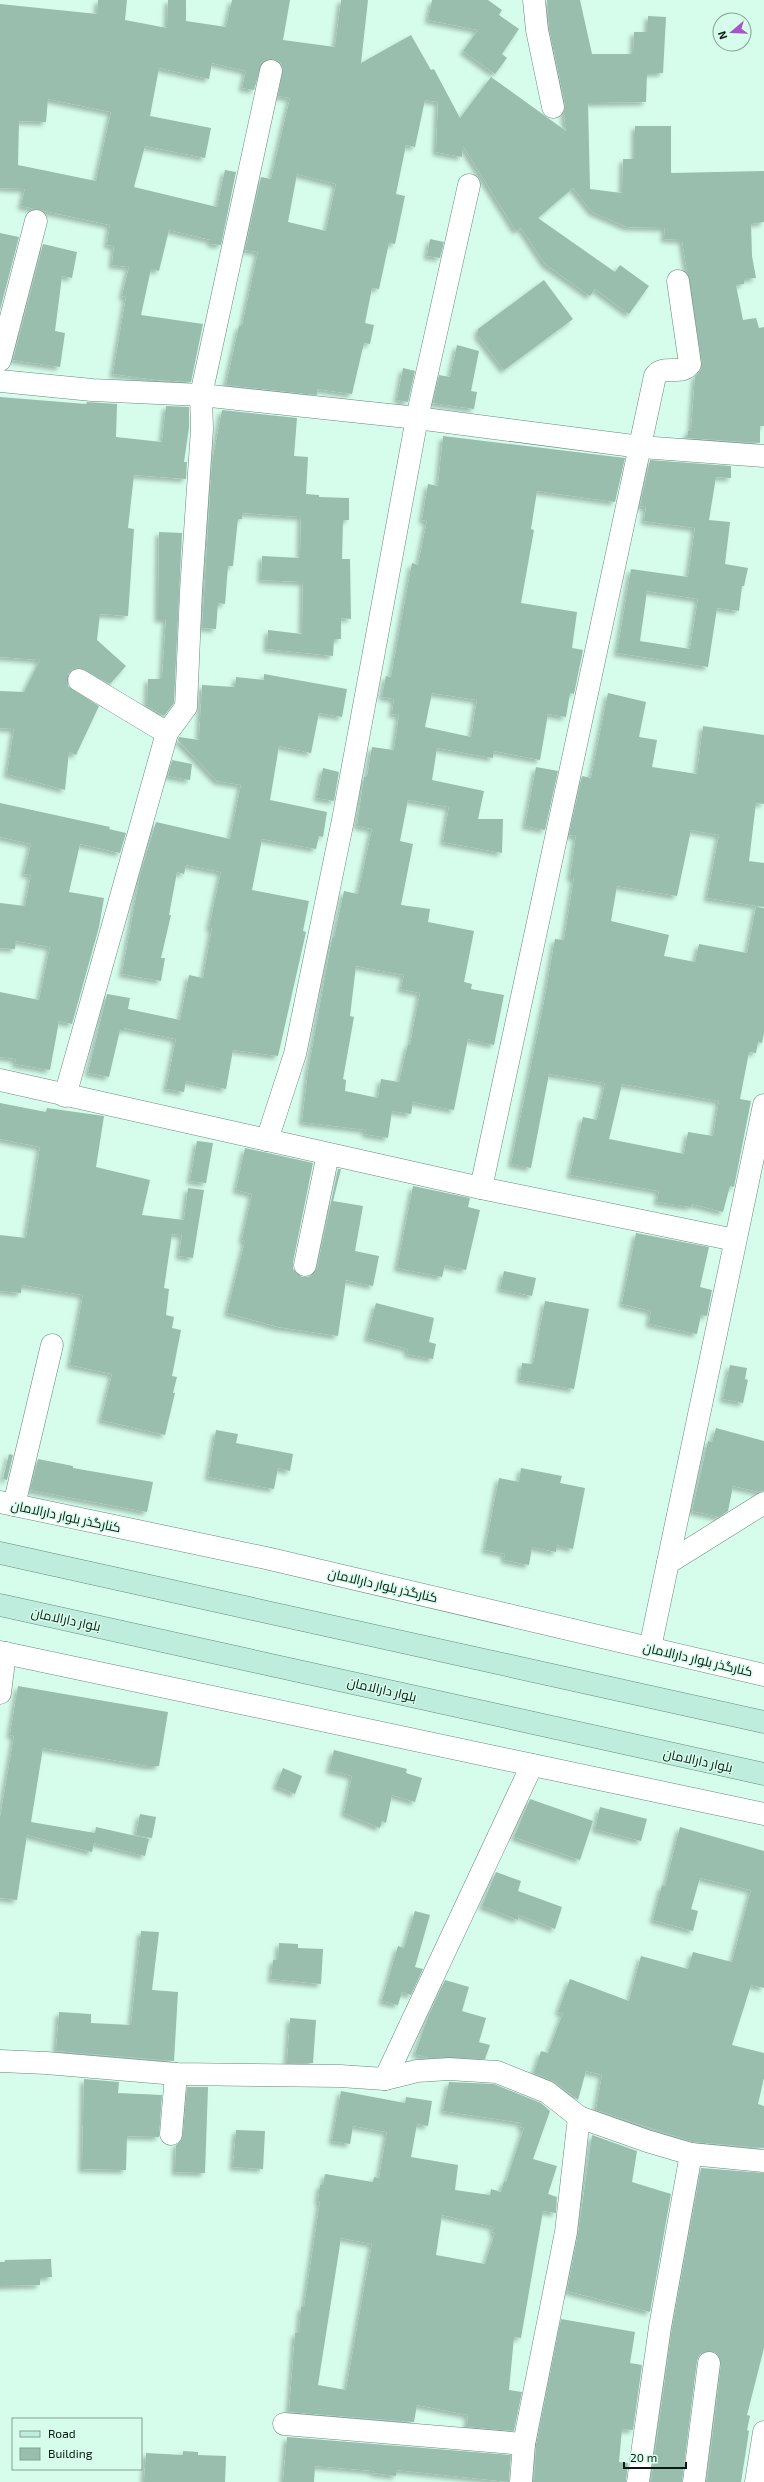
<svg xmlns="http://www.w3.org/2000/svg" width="764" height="2482" font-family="'Exo 2',Cairo,sans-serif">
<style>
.building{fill:#99bead;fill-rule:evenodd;filter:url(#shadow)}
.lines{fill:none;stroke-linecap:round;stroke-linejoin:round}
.minor-casing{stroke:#668979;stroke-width:23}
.tertiary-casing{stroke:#668979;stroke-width:23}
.secondary-casing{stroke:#668979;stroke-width:23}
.minor{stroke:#fff;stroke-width:22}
.tertiary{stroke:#fff;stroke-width:22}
.secondary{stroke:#beecdd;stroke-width:22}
.labels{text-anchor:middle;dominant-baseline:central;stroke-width:3;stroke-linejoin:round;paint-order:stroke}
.street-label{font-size:13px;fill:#0a1812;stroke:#d6fdeb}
</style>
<defs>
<filter id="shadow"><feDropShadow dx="-3.5" dy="3.5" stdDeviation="2" flood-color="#0004"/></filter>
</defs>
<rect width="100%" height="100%" fill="#d6fdeb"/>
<g class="building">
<path d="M98,0H127L125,20L167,28L168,0H186V21L226,27L232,0H290L283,40L335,47L341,0H368L361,63L411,35L431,70L434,69L460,118L491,77L566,131L564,113L565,104L549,28L547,0H580L592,54H633L634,32H648V16L666,17L663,73H647L646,102L588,103L590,189L622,193L623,159H635V126H671V173L764,171V222L751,224L752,256L756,278L744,279V284L736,285L743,320L756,318L759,328L764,327V426H760V443L687,438L688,431H691L695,377L702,368V363L682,240L664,239L665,228L627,227L592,212L573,188L538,218L615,272L620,265L649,286L629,314L595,289L590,296L545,264L521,228L516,231L463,146L462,157L436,152L438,102L425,100L415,147L406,145L396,194L405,196L395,244L389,243L379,289L372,288L365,323L374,325L370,344L364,343L352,394L317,389V395L226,385L239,326H242L258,252L245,250L261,177L271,179L290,98L278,96L283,68L280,62L273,59L262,63L254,90L242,88L246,71L212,63L209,79L159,68L150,116L211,128L205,158L145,146L134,187L217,207L225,170L236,172L221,245L211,244V240L169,230L159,271L151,269L141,315L203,324L191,382L157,380L113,374L126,297L122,296L129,267L112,265L114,246L107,245L110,225L21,206L25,189L0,188V4L97,14ZM48,99L111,112L96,181L18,165L19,121L46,122ZM297,174L336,184L326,231L288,222Z"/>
<polygon points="432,0 488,0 502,10 499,15 519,29 502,54 507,58 495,74 463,51 478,30 428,20"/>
<polygon points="0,233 19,237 0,310"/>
<polygon points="430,239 444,242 440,258 427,256"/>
<polygon points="43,244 77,252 72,278 62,276 55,331 65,333 60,367 13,360"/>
<polygon points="544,280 573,319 504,370 478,336 478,329"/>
<polygon points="457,345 479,351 471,391 477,392 474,409 433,403 439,375 450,377"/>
<polygon points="403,368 415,371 408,402 397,400"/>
<polygon points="0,397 86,404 87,402 117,404 116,437 162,442 166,406 189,407 189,427 184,462 187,462 186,479 134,475 128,528 134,529 128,616 100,614 97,640 126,666 110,684 80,668 73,669 68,674 68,686 99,706 76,755 69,752 65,790 7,774 14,729 0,728 0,691 24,692 40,660 0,657"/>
<polygon points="222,410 297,418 294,456 308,457 306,494 319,495 319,497 349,498 349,520 343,520 342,559 350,559 351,619 341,618 341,639 334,639 333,656 267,649 268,630 302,634 303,582 261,580 262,556 300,558 301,517 243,513 242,519 238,519 233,566 228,566 225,604 218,603 216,629 202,628 212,463"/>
<path d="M443,436L625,458L615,502L537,491L531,529L534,530L521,603L577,612L572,648L583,650L574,694L570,693L566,717L548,714L540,760L494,751L493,758L437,748L432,780L484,791L478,819H503L502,853L443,842L449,807L408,800L400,841L413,844L401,905L430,909L428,922L474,931L464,982L472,984L471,989L504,995L494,1045L468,1039L454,1110L413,1102L411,1114L392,1111L388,1138L365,1134L366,1130L302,1122L308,1072L332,938H334L344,891L358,894L372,829L357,826L364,777H367L372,747L394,750L399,715L392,714L394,699L382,697L386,676L391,677L412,563L418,565L427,521L422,520L428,484L438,486ZM432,693L477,700L471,737L425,727ZM356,966L404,975L401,989L420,993L410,1045L408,1044L399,1082L381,1079L378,1098L345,1091L346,1080L343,1079L354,1017L350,1016Z"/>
<path d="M650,460L731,466V478L716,477L709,520L730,522L725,564L748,568L744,586H742L739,611L717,608L708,667L617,653L631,569L688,577L695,528L644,521L646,507L640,506ZM647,591L698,599L690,649L640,641Z"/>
<polygon points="159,532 182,533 174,703 164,716 147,706 148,679 162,679 166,619 158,619"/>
<polygon points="264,674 347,689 342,717 319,713 311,753 279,746 270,800 327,812 323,837 319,836 316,849 262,839 252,890 309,901 303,931 306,932 278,1056 233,1050 226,1089 186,1081 184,1092 166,1089 176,1039 124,1028 124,1031 120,1030 109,1077 88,1073 107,994 130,998 128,1009 180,1020 189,975 203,978 212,928 209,928 221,872 186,865 184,874 177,872 169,915 171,915 161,958 165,958 161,981 122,974 140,875 156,822 230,839 241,785 217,781 178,740 179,737 199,740 202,685 235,687 236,677 264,680"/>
<path d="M608,693L646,702L639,737L657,740L652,767L697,774L703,726L764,735V804L756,803L749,861L764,863V907L707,898L719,835L691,830L677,896L617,886L611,921L669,935L664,956L695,962L699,944L747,953L756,907L764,908V1033L762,1043L758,1042L756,1053L749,1052L740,1099L751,1101L734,1187L730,1186L723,1212L692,1204L691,1207L657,1202L659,1191L570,1175L583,1117L597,1120L605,1083L549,1074L531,1168L511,1164L545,997L555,939L564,940L574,878H570L576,836L569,835L582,776L591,778ZM622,1084L719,1101L713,1136L688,1132L684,1154L609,1139Z"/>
<polygon points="172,760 192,764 190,780 168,776"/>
<polygon points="536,767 558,771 545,830 525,826"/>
<polygon points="323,768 339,772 334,801 317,798"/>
<polygon points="0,803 110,827 109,829 126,833 120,853 80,844 69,892 104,898 99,927 72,1024 59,1021 50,1070 15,1064 16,1059 0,1057 0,992 39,1000 50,947 16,941 15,949 0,948 0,903 25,906 31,875 24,874 31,844 0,837"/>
<polygon points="0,1103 46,1112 47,1108 104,1116 96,1167 150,1180 142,1215 184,1220 188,1188 204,1190 193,1258 179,1256 182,1235 172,1234 164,1288 169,1289 166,1315 174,1317 172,1328 181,1330 172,1376 177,1377 173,1393 175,1393 165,1435 101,1420 112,1374 70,1365 83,1295 22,1285 21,1293 0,1291 0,1235 26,1238 40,1147 0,1139"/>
<polygon points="197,1141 213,1143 206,1183 190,1181"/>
<polygon points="245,1148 313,1163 293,1262 293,1269 302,1277 309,1277 317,1268 338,1169 341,1169 333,1201 363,1206 355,1251 379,1256 373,1286 346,1280 338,1336 278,1327 227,1313 245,1241 242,1240 252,1194 236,1190"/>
<polygon points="413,1186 470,1198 468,1207 480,1210 466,1270 445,1265 442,1277 397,1268"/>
<polygon points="636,1233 709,1247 700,1287 712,1290 707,1316 701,1315 697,1334 649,1324 651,1311 622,1304"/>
<polygon points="504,1271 536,1278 532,1296 500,1289"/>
<polygon points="545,1301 589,1309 574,1389 520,1380 522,1363 532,1364 534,1360"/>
<polygon points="376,1303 434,1318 429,1342 436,1344 433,1359 407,1354 408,1349 367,1338"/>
<polygon points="730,1365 747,1368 745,1379 748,1380 743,1403 723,1399"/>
<polygon points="716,1428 764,1441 764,1491 759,1492 733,1486 728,1511 719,1517 692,1511 708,1441 712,1442"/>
<polygon points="216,1430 238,1434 236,1443 293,1454 290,1471 278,1468 274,1489 208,1477"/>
<polygon points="9,1454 13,1455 7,1480 3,1479"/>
<polygon points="38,1459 73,1466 73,1468 153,1482 147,1512 30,1490"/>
<polygon points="521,1468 562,1476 560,1483 585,1488 573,1549 557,1545 556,1552 532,1547 529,1565 504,1560 505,1554 485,1550 499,1478 519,1482"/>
<polygon points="18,1686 168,1712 159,1766 148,1766 43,1748 31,1822 95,1833 96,1827 149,1839 145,1856 94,1843 92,1852 27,1835 17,1900 0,1898 0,1818 14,1736 10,1735"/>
<polygon points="334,1750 407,1769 406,1773 422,1778 415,1802 392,1795 386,1823 382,1821 380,1828 344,1813 352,1776 329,1770"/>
<polygon points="283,1768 302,1776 295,1794 276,1786"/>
<polygon points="530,1799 593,1821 580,1860 514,1837"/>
<polygon points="600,1807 647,1819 641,1841 595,1829"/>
<polygon points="140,1814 156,1817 152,1838 136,1835"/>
<polygon points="680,1827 764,1851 764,1988 751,1985 732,2045 764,2053 764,2078 758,2104 764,2106 764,2148 693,2142 596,2110 602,2075 586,2071 578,2100 555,2082 534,2073 541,2051 548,2053 563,2013 558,2012 570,1979 629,2001 641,1956 688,1969 693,1952 732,1962 751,1890 700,1878 691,1909 698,1911 693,1931 653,1920 662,1885 665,1886"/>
<polygon points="496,1872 521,1881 518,1891 562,1907 555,1929 519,1915 518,1920 482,1906"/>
<polygon points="415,1911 430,1915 415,1967 423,1969 411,1995 402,1992 398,2005 382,2001 398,1946 404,1948"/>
<polygon points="141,1931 159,1932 152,1990 178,1992 174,2061 56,2051 59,2012 91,2014 91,2023 131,2025"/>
<polygon points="279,1943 298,1944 298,1948 323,1949 321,1984 271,1979 273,1960 278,1960"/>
<polygon points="445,1980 469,1987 462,2011 486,2018 479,2042 490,2045 485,2059 429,2058 415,2054 428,2017"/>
<polygon points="290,2018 316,2020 313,2063 287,2063"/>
<polygon points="84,2079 119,2082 118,2093 162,2095 159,2137 127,2136 126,2170 82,2169"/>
<path d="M449,2082L494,2084L541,2103L550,2111L533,2159L557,2166L548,2194L557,2197L556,2213L543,2211L521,2338L514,2337L509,2390L522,2392L514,2431L467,2427L468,2415L417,2405L414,2422L289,2412L295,2333H299L301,2307H304L320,2202L318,2201L320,2185H323L325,2174L373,2182L374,2177L379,2178L387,2132L353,2126L350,2144L332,2141L341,2091L405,2103L406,2097L432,2101L428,2126L417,2124L411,2157L458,2165L455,2190L490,2195L491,2189L501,2192L504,2181L506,2182L524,2128L520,2127L522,2123L443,2111ZM442,2215L494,2227L492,2232L495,2233L485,2264L436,2255ZM341,2238L372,2244L346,2390L318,2385Z"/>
<polygon points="187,2087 208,2087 205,2173 175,2172 176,2145 181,2141 183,2135"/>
<polygon points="236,2130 265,2131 263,2169 233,2167"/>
<polygon points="592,2135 637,2151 632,2182 671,2194 650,2312 567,2291 578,2234"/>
<polygon points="701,2168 764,2173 764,2348 747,2415 750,2416 747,2430 749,2431 741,2482 707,2482 721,2365 717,2353 710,2351 699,2355 697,2361 682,2482 651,2482 672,2329"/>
<polygon points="51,2259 52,2277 40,2277 40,2285 0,2286 0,2262 5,2262 5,2260"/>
<polygon points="561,2319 635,2332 630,2363 642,2365 633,2430 622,2429 619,2462 628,2463 626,2482 534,2482 536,2446"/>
<polygon points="287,2437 511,2455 509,2482 397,2470 396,2476 373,2473 374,2471 315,2466 314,2482 283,2482"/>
<polygon points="183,2451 198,2452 198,2455 226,2456 225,2482 144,2482 146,2453 183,2455"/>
</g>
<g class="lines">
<g class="minor-casing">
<g id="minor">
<polyline points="534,0 537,30 553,107"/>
<polyline points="0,360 36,221"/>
<polyline points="0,381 92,390 201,395 417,418 641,447 764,456"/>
<polyline points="79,680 167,733"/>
<polyline points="0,1080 481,1188 735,1240"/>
<polyline points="65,1096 167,733 186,707 191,591 202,429 201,395 271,71"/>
<polyline points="267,1140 295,1054 343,820 417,418 469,185"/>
<path d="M481,1188L655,376C663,364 683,376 690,364L678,281"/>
<polyline points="305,1265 328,1154"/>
<polyline points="14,1505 52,1345"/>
<polyline points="668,1563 764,1503"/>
<polyline points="650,1648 764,1105"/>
<polyline points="0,1693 5,1653"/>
<polyline points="0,2061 46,2063 176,2074 340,2076 385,2079 417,2071 449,2069 497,2072 547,2092 579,2117 647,2141 691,2154 764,2161"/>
<polyline points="385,2079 532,1765"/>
<polyline points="171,2134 176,2074"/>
<polyline points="284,2424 524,2444"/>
<polyline points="521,2482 524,2444 566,2232 579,2117"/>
<polyline points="638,2482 660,2327 691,2154"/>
<polyline points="694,2482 709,2363"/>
<polyline points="756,2482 764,2432"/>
</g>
</g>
<g class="tertiary-casing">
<g id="tertiary">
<polyline points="0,1502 266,1558 764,1675"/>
<polyline points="0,1652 764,1814"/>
</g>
</g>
<g class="secondary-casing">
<g id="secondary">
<polyline points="0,1553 764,1722"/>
<polyline points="0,1605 764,1774"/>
</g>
</g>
<use href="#minor" class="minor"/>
<use href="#tertiary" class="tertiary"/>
<use href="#secondary" class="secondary"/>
</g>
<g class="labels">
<g class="street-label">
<text transform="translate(66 1516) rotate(12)">کنارگذر بلوار دارالامان</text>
<text transform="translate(383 1585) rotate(13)">کنارگذر بلوار دارالامان</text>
<text transform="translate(66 1619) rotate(12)">بلوار دارالامان</text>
<text transform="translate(698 1659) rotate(13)">کنارگذر بلوار دارالامان</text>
<text transform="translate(382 1689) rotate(13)">بلوار دارالامان</text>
<text transform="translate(698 1760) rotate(12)">بلوار دارالامان</text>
</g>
</g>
<rect x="12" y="2418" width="130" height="52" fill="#d6fdeb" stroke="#84a194"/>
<rect x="20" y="2431" width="20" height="6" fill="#beecdd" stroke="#84a194"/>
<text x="48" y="2438" font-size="12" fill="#0a1812">Road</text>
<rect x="20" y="2448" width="20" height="12" fill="#99bead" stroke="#84a194"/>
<text x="48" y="2458" font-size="12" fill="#0a1812">Building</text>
<g transform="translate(732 32) rotate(251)"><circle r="19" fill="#d6fdeb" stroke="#84a194"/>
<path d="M0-3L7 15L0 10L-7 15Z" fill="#a455c6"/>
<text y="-6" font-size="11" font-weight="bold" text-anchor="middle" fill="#0a1812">N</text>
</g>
<path d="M624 2462v6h62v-6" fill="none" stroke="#0a1812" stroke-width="2"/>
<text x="630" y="2462" font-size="12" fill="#0a1812" stroke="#d6fdeb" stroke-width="3" paint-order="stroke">20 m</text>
</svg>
